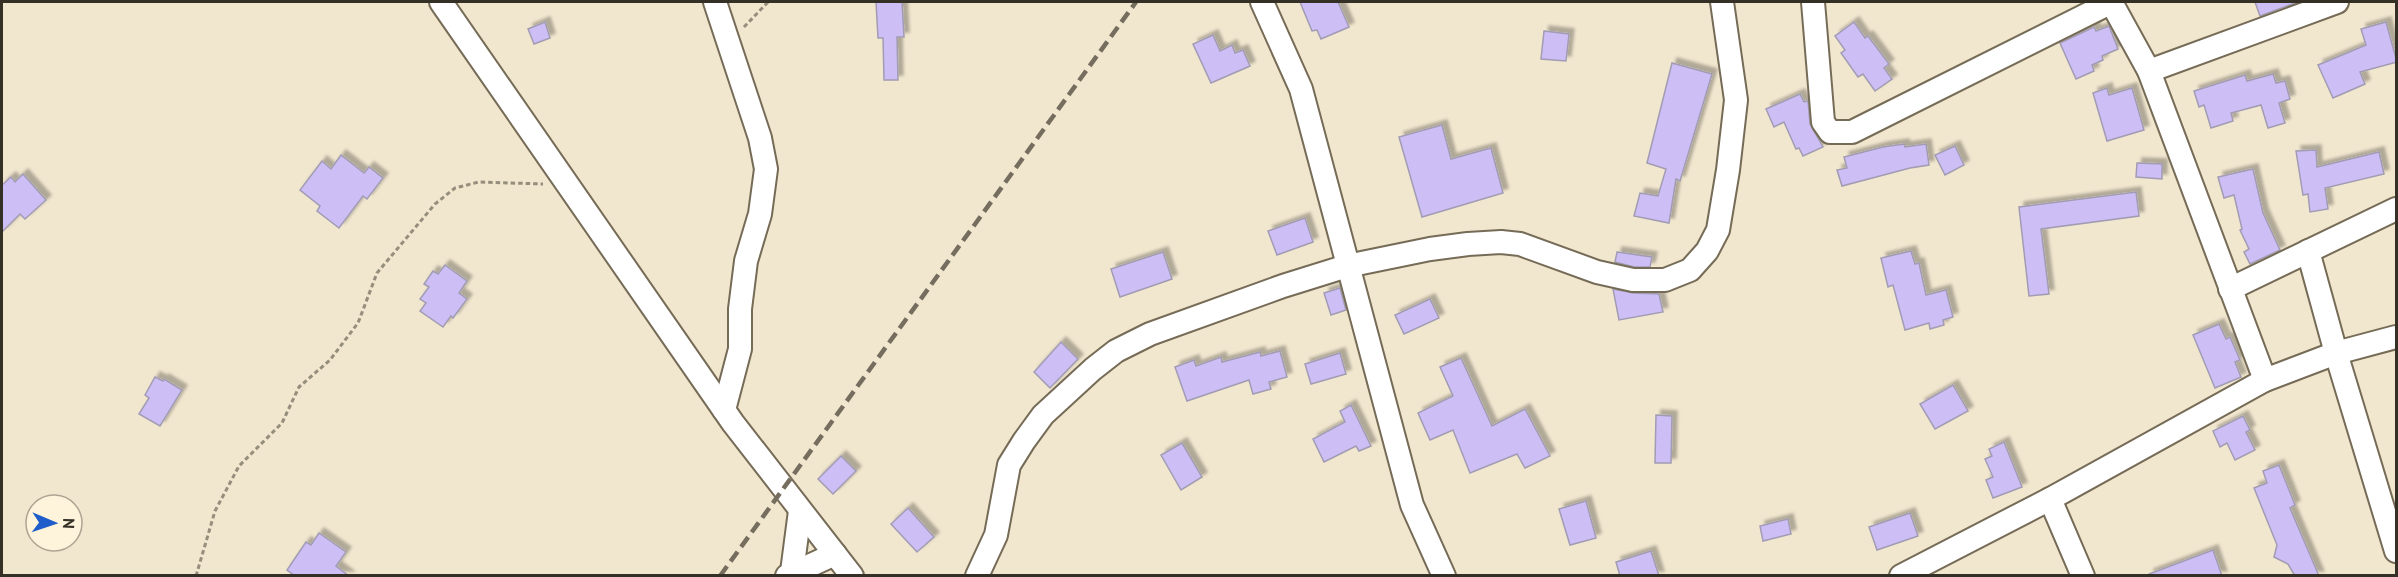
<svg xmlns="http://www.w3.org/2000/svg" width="2398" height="577" font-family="'PT Sans',sans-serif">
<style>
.building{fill:#cdbff5;stroke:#a19cb3;stroke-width:1.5;filter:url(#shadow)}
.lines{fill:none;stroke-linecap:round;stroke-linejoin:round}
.minor-casing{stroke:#756b56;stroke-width:26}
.path{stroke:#958e7c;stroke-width:3;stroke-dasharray:4.5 3;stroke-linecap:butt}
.minor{stroke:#fff;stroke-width:22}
.rail{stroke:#756e5f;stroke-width:4.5;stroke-dasharray:12 6;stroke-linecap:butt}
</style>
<defs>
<filter id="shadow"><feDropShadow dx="5" dy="-5" stdDeviation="1.5" flood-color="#0004"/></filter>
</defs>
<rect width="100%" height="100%" fill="#f1e6ce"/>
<g class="building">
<polygon points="876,2 902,2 904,37 897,37 898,80 884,80 883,38 878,38"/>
<polygon points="1300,2 1338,2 1349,27 1321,39 1317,30 1312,31"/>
<polygon points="2255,2 2298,2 2260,16"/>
<polygon points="545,22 550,38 534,44 528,29"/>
<polygon points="1854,22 1865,38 1868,36 1889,64 1884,68 1892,79 1875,91 1863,74 1858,77 1841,53 1845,50 1835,36"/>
<polygon points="2386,22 2397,62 2360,72 2365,84 2333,98 2318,65 2366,45 2361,29"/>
<polygon points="2109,26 2118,49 2102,56 2103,60 2092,65 2094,71 2076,79 2060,43 2094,27 2096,31"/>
<polygon points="1544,31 1569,34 1566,61 1541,59"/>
<polygon points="1213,35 1220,51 1232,45 1235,53 1243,50 1250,66 1211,83 1193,44"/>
<polygon points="1672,63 1712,74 1680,181 1676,179 1669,223 1634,216 1640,193 1658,196 1666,169 1647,163"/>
<polygon points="2273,74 2276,83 2285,81 2290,99 2279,103 2285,123 2268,128 2261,105 2231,113 2233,121 2211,128 2204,105 2199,107 2194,91 2245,75 2247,81"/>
<polygon points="2107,88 2109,95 2132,88 2144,130 2107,141 2093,93"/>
<polygon points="1800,94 1804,102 1808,101 1810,124 1823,147 1803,156 1799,148 1796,149 1784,122 1774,127 1766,109"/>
<polygon points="1442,125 1451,159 1491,148 1503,193 1422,217 1399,137"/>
<polygon points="1904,144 1905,147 1926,144 1929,165 1910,168 1842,186 1837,170 1847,168 1844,157 1883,147"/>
<polygon points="1955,146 1964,165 1945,175 1935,155"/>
<polygon points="2316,150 2317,167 2379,152 2384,174 2325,188 2328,209 2310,212 2308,194 2303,195 2296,151"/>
<polygon points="341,155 364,173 369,167 383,178 367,199 363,196 339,228 317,211 320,206 300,190 322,161 331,169"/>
<polygon points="2137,163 2162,164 2162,179 2136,177"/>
<polygon points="2253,169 2263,213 2280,250 2250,264 2244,252 2249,249 2240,230 2242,229 2234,195 2224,198 2218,177"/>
<polygon points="23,174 46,200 25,219 20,214 2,232 2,185 11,177 15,182"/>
<polygon points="2136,192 2139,216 2041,229 2049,294 2029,296 2019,207"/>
<polygon points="1305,218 1313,242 1277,255 1268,231"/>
<polygon points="1911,251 1915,264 1919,263 1926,295 1946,290 1953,317 1943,320 1944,325 1930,329 1929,323 1905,330 1893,285 1888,287 1881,258"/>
<polygon points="1163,252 1172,279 1120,297 1111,269"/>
<polygon points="1617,252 1652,257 1650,267 1634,267 1615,262"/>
<polygon points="445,265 467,281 459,293 467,299 453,318 451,316 443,327 420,311 426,303 420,299 429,287 424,284 433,271 438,274"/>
<polygon points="1340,288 1346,310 1331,315 1324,293"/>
<polygon points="1613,289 1633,293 1659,294 1663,312 1619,320"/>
<polygon points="1430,299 1439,318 1404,334 1395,315"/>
<polygon points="2219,324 2226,339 2230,337 2240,360 2235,362 2241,377 2215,388 2193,335"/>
<polygon points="1061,342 1078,359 1050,388 1034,372"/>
<polygon points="1280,351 1287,377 1269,382 1271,389 1253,394 1249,380 1187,401 1175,367 1194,360 1196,366 1221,357 1222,362 1260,352 1261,356"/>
<polygon points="1340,353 1346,374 1311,384 1305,364"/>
<polygon points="1461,358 1492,426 1525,409 1550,456 1525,468 1517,454 1470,473 1453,430 1430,440 1418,413 1453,396 1440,367"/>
<polygon points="155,377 163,381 164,379 182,390 160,426 139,414 149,398 145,395"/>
<polygon points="1953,385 1968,411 1935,429 1920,404"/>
<polygon points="1351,405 1371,446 1359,451 1356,446 1324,462 1313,439 1345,422 1340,411"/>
<polygon points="1656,415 1672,416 1671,463 1655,463"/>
<polygon points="2243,416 2250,430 2246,432 2255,450 2235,460 2227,443 2220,447 2213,431"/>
<polygon points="2004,442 2022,487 1993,498 1986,480 1993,477 1985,459 1992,456 1989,449"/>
<polygon points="1182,443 1202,477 1181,490 1161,455"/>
<polygon points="841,456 856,471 833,494 818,479"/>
<polygon points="2279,465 2295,505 2290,508 2319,576 2295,576 2288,564 2274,557 2277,545 2275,540 2254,488 2267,483 2263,471"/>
<polygon points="1586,501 1596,538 1570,545 1559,509"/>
<polygon points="908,508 934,537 917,552 891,524"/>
<polygon points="1910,513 1918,536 1877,550 1869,527"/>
<polygon points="1788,519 1791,534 1763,541 1760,526"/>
<polygon points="319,533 346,552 336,566 349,576 295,576 287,570 306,542 311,545"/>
<polygon points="2213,550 2222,576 2149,576 2149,574"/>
<polygon points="1651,551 1659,576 1620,576 1616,562"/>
</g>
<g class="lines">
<g class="minor-casing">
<g id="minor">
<polyline points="441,2 733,423 852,576"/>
<polyline points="715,2 760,138 766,169 760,214 746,261 740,309 740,349 724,410"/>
<polyline points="1262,2 1301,89 1412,505 1444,576"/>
<polyline points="1813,2 1823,122 1830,132 1852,132 2112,2"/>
<polyline points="2111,2 2149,71 2337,2"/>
<polyline points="2149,71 2265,380 2336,353 2396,337"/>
<polyline points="2308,251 2336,353 2396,551"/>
<polyline points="2230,289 2396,209"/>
<polyline points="2050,499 2083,576"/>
<polyline points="792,572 800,511"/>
<polyline points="787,576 835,554"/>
<polyline points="977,576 996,535 1009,465 1024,441 1043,415 1093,369 1116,351 1150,334 1283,286 1347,266 1430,249 1468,244 1501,242 1520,244 1597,272 1633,280 1665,280 1690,270 1707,251 1718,230 1728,170 1736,100 1722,2"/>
<polyline points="1901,576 2050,499 2265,380"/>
</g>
</g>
<g class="path">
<polyline points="744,27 768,2"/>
<polyline points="196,576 215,511 239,466 282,423 299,387 330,360 358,323 377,273 435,204 455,188 479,182 543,184"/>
</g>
<use href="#minor" class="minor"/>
<polyline class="rail" points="720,576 1136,2"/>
</g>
<rect width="2398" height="577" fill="none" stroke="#343026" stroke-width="6"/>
<g transform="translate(54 523) rotate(92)"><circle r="28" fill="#fef3db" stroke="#ada593" stroke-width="1.5"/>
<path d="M0-4.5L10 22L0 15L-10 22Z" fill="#1f5eca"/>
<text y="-9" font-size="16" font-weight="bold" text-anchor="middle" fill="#343026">N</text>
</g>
</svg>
